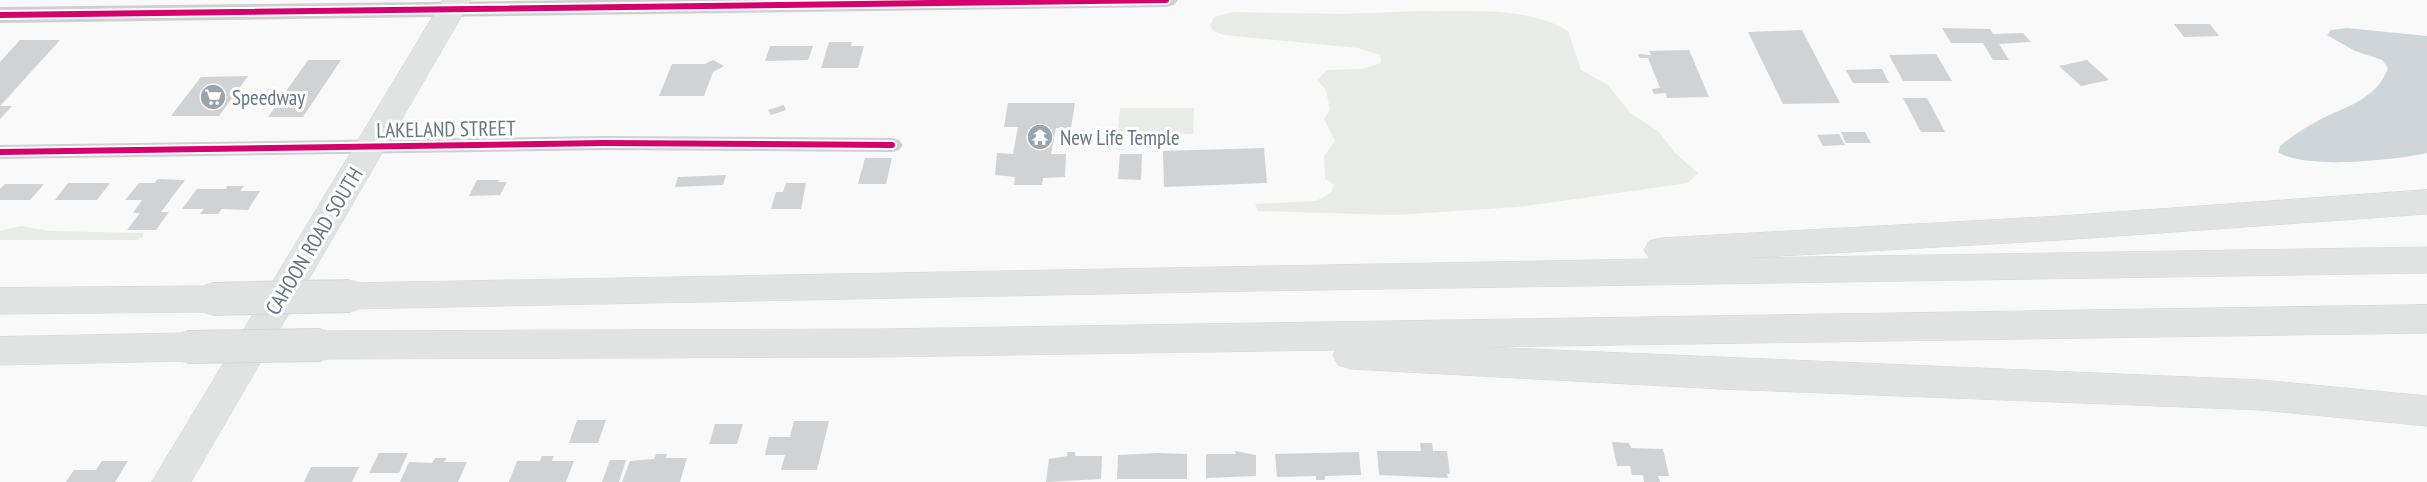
<svg xmlns="http://www.w3.org/2000/svg" width="2427" height="482" font-family="'PT Sans Narrow',sans-serif">
<style>
.green{fill:#e8ebe6}
.water{fill:#ced6d9}
.building{fill:#d0d2d3}
.lines{fill:none;stroke-linecap:round;stroke-linejoin:round}
.secondary-casing{stroke:#d5d6d7;stroke-width:1}
.motorway-casing{stroke:#d5d6d6;stroke-width:1}
.minor{fill:#cecfd0;fill-rule:evenodd}
.tertiary{fill:#cecfd0;fill-rule:evenodd}
.secondary{fill:#e1e2e2;fill-rule:evenodd}
.motorway{fill:#e1e2e2;fill-rule:evenodd}
.motorway-bridge-casing{stroke:#d5d6d6;stroke-width:34;stroke-linecap:butt}
.motorway-bridge{stroke:#e1e2e2;stroke-width:32}
.cycleway-casing{stroke:#fff;stroke-width:10}
.cycleway{stroke:#d6006c;stroke-width:6}
.labels{text-anchor:middle;dominant-baseline:central;stroke-width:6;stroke-linejoin:round;paint-order:stroke}
.poi-label{font-size:21px;fill:#657683;stroke:#fff;text-anchor:start}
.street-label{font-size:21px;fill:#657683;stroke:#fff}
</style>
<rect width="100%" height="100%" fill="#f9f9f9"/>
<g class="green">
<path d="M1422,11C1468,12 1528,6 1568,31L1581,70L1608,85L1630,113L1659,132L1675,153L1698,173L1688,183L1518,207L1394,215L1258,211L1255,204L1316,201L1331,193L1334,185L1325,179L1324,156L1335,141L1324,119L1330,110L1326,90L1317,80L1327,70L1362,69L1381,63L1380,55L1358,48L1224,35L1213,31L1210,25L1214,17L1232,12L1343,14Z"/>
<polygon points="1120,108 1194,108 1193,134 1118,133"/>
<polygon points="21,226 50,231 143,233 143,237 137,240 0,240 0,231"/>
</g>
<path class="water" d="M2347,28L2427,36V153C2396,160 2303,170 2278,152L2280,146C2293,135 2308,126 2323,118C2350,105 2377,98 2388,68L2382,60L2355,51L2327,35L2331,30Z"/>
<g class="building">
<polygon points="2174,24 2210,24 2219,36 2184,37"/>
<polygon points="1942,28 1990,29 1993,34 2023,33 2031,42 1999,44 2009,60 1993,60 1983,43 1951,43"/>
<polygon points="1802,30 1840,103 1783,104 1748,32"/>
<polygon points="20,40 60,40 0,106 12,106 0,119 0,62"/>
<polygon points="829,42 852,42 851,46 864,46 858,68 821,68"/>
<polygon points="770,46 813,46 808,60 765,61"/>
<polygon points="1689,50 1709,97 1667,98 1666,93 1654,94 1652,89 1660,88 1648,58 1640,58 1638,54 1651,55 1649,51"/>
<polygon points="1936,54 1952,81 1903,81 1889,55"/>
<polygon points="308,60 341,60 303,117 268,117"/>
<polygon points="713,60 724,66 713,72 704,96 659,96 672,64 705,64"/>
<polygon points="2087,60 2109,80 2081,86 2059,66"/>
<polygon points="1882,69 1889,83 1853,83 1846,70"/>
<polygon points="248,76 219,116 171,116 201,77"/>
<polygon points="1903,98 1927,98 1945,132 1921,132"/>
<polygon points="1008,103 1075,103 1071,128 1056,128 1051,154 1066,154 1065,177 1043,178 1042,185 1014,185 1015,177 995,175 997,153 1013,154 1018,127 1004,127"/>
<polygon points="784,105 786,110 771,115 768,110"/>
<polygon points="1841,132 1865,132 1871,143 1846,143"/>
<polygon points="1839,134 1845,145 1823,146 1817,135"/>
<polygon points="1264,148 1267,183 1164,187 1163,151"/>
<polygon points="1120,154 1142,154 1141,180 1118,179"/>
<polygon points="865,158 892,158 886,184 858,184"/>
<polygon points="726,175 723,185 675,187 678,177"/>
<polygon points="157,179 185,180 161,212 169,212 156,230 127,230 140,213 133,213 142,200 125,200 139,183 155,183"/>
<polygon points="477,180 500,180 498,182 507,182 500,195 469,196"/>
<polygon points="68,183 110,183 97,200 55,200"/>
<polygon points="786,183 806,183 801,209 771,209 776,192 783,192"/>
<polygon points="5,184 44,184 30,200 0,200 0,189"/>
<polygon points="227,186 244,186 240,191 260,191 248,210 222,209 218,214 200,214 204,209 182,209 197,189 226,189"/>
<polygon points="577,420 606,420 598,443 569,443"/>
<polygon points="794,421 829,421 817,470 781,470 785,455 765,455 769,437 790,437"/>
<polygon points="715,424 743,424 737,444 709,444"/>
<polygon points="1612,442 1629,443 1631,448 1663,449 1669,476 1658,476 1660,482 1644,482 1643,475 1632,475 1630,466 1617,466"/>
<polygon points="1420,443 1432,443 1433,451 1447,451 1450,474 1447,474 1448,478 1379,475 1377,451 1421,451"/>
<polygon points="1235,451 1256,455 1256,476 1206,478 1206,454 1236,454"/>
<polygon points="1067,452 1075,452 1075,456 1102,456 1101,479 1046,482 1049,459 1067,456"/>
<polygon points="1359,452 1361,475 1325,476 1325,480 1316,480 1316,476 1277,477 1275,454"/>
<polygon points="379,453 408,453 399,473 369,473"/>
<polygon points="1158,453 1187,454 1187,479 1117,479 1118,455"/>
<polygon points="656,454 667,454 666,458 687,458 680,482 622,482 630,461 654,459"/>
<polygon points="542,456 554,456 552,461 574,461 566,482 509,482 517,461 540,461"/>
<polygon points="435,458 447,458 444,462 467,462 458,482 400,482 409,462 432,463"/>
<polygon points="610,460 626,460 619,482 602,482"/>
<polygon points="102,461 128,461 115,482 66,482 74,470 96,470"/>
<polygon points="311,467 359,467 352,482 304,482"/>
</g>
<g class="lines">
<g class="secondary-casing">
<polygon id="secondary" points="443,0 471,0 191,482 152,482"/>
</g>
<g class="motorway-casing">
<g id="motorway">
<polygon points="2427,190 2427,214 2061,240 1745,258 2427,247 2427,273 1253,291 350,309 338,305 333,296 338,287 350,283 1650,259 1644,250 1649,241 1661,238 2061,216"/>
<polygon points="212,286 224,290 229,299 224,308 212,312 0,314 0,288"/>
<polygon points="2427,305 2427,333 1484,347 2261,380 2427,396 2427,426 2261,410 1721,389 1351,369 1338,365 1333,355 1336,350 880,357 321,359 309,355 303,345 309,335 321,331 880,329"/>
<polygon points="187,333 200,337 205,347 200,357 187,361 0,365 0,337"/>
</g>
</g>
<polygon class="minor" points="604,136 892,138 899,140 903,145 899,150 892,152 604,150 0,159 0,145"/>
<polygon class="tertiary" points="584,0 1178,0 1174,5 1166,7 0,23 0,7"/>
<use href="#secondary" class="secondary"/>
<use href="#motorway" class="motorway"/>
<g class="motorway-bridge-casing">
<g id="motorway-bridge">
<polyline points="212,299 350,296"/>
<polyline points="187,347 321,345"/>
</g>
</g>
<use href="#motorway-bridge" class="motorway-bridge"/>
<g class="cycleway-casing">
<g id="cycleway">
<polyline points="0,15 1166,0"/>
<polyline points="0,152 604,143 892,145"/>
</g>
</g>
<use href="#cycleway" class="cycleway"/>
</g>
<defs>
<g id="supermarket-disc" transform="scale(1.35)"><circle r="9.5" fill="#99a4ac" stroke="#fff"/><path d="M-6-5.5h2.5l.6 2H6L4.5 2H-2.5L-4.4-4H-6ZM-1.5 3.2a1.3 1.3 0 1 0 .1 0ZM3 3.2a1.3 1.3 0 1 0 .1 0Z" fill="#fff"/></g>
<g id="temple-disc" transform="scale(1.35)"><circle r="9.5" fill="#99a4ac" stroke="#fff"/><path d="M0-6L5-2H3V0L6.5 2.5H4V6H1.5V3h-3V6H-4V2.5H-6.5L-3 0V-2H-5Z" fill="#fff"/></g>
</defs>
<g fill-rule="evenodd">
<use href="#supermarket-disc" x="213" y="97"/>
<use href="#temple-disc" x="1040" y="137"/>
</g>
<g class="labels">
<g class="poi-label">
<text x="232" y="97">Speedway</text>
<text x="1060" y="137">New Life Temple</text>
</g>
<g class="street-label">
<text transform="translate(446 129) rotate(-1)">LAKELAND STREET</text>
<text transform="translate(314 241) rotate(-59)">CAHOON ROAD SOUTH</text>
</g>
</g>
</svg>
